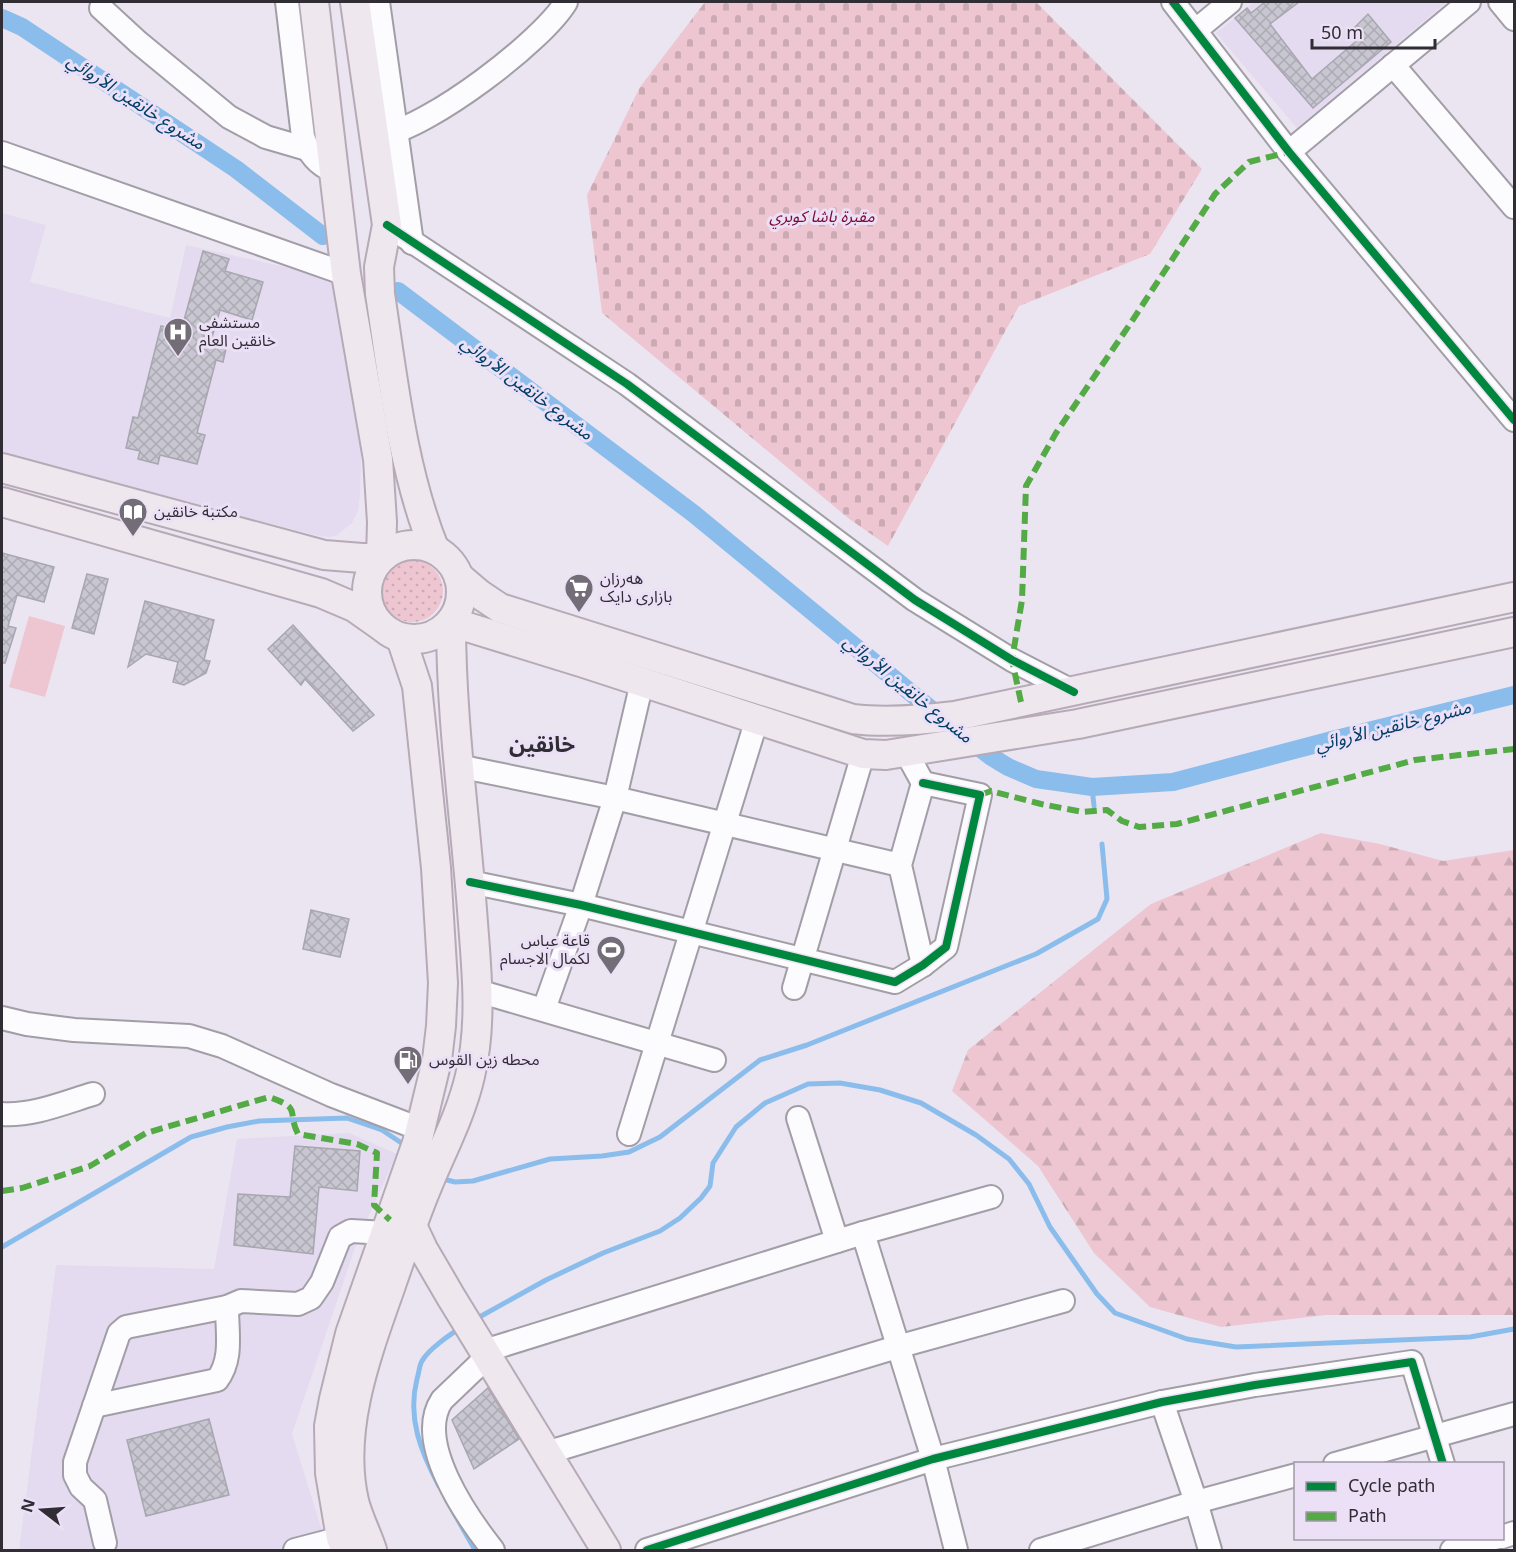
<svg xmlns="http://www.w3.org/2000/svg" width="1516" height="1552" font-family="Georgia,'Noto Sans Arabic',serif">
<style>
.built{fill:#e5dbf0}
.grass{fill:url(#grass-dots)}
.forest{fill:url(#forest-firs)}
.cemetery{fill:url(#cemetery-stones)}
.pitch{fill:#edc6d1}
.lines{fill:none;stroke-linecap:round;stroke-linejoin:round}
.stream{stroke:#8abdec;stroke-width:5}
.canal{stroke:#8abdec;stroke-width:18}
.building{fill:url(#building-cross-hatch);stroke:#a8a6b0;stroke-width:1.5}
.minor-casing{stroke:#a29ea7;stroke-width:26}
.major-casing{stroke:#b7aab7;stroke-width:32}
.minor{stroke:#fcfbfd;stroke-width:22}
.major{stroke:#eee8ee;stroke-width:28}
.quiet{stroke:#54ab45;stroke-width:6;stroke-dasharray:12 6;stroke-linecap:butt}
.cycleway-casing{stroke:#ebe0f6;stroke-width:11}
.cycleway{stroke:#00873e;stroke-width:8}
.labels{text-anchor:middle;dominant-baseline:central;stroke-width:6;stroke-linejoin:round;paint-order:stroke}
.park-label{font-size:16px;font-style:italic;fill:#7e0732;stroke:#ebe0f6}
.poi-label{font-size:16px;fill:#312d35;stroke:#ebe0f6;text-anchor:start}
.water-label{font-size:18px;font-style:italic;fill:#013e66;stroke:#ebe0f6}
.district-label{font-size:22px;font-weight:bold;fill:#312d35;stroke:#ebe0f6}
</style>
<defs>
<pattern id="grass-dots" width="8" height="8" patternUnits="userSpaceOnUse" patternTransform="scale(1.5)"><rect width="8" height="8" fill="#edc6d1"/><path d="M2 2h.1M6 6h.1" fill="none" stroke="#ccaab4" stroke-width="1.8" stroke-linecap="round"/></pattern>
<pattern id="forest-firs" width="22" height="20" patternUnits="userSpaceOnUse" patternTransform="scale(1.5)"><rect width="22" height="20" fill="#edc6d1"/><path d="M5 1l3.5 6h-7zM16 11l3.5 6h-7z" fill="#ccaab4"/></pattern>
<pattern id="cemetery-stones" width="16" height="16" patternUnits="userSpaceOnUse" patternTransform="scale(1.5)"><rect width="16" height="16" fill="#edc6d1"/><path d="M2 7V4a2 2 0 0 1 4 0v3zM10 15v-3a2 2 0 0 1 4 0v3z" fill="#ccaab4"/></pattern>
<pattern id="building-cross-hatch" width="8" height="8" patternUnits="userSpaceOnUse" patternTransform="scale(1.5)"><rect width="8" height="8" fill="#c8c6d0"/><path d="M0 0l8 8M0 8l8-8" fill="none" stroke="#acaab3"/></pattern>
</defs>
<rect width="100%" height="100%" fill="#ebe5f1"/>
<g class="built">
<polygon points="1254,2 1447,2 1297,128 1216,33"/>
<polygon points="2,213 46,225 30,282 170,318 186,245 339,279 363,396 360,494 358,511 352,523 337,535 330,537 319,536 2,455"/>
<polygon points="349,1133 397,1154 358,1239 292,1434 328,1550 19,1550 56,1265 214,1269 237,1139"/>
</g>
<circle class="grass" cx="412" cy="591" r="31"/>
<polygon class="forest" points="1321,833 1380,844 1443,861 1514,850 1514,1315 1326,1315 1221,1327 1150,1307 1094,1253 1038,1166 952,1091 968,1050 1151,904"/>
<polygon class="cemetery" points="705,2 1036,2 1202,169 1150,254 1019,306 888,546 848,518 602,313 587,195 640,87"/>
<polygon class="pitch" points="29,616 65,626 45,697 9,687"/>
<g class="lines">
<g class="stream">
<polyline points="1092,787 1094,806"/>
<polyline points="440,1176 443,1179 455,1182 473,1181 550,1159 602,1156 629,1152 660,1137 760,1060 807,1045 1036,954 1098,919 1107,899 1102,844"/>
<polyline points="2,1247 191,1137 227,1127 259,1121 347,1118 382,1130 406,1146"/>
<polyline points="474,1320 546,1280 603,1253 660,1231 680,1218 701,1198 710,1186 713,1163 736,1127 765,1103 808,1084 840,1083 880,1090 921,1103 976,1135 1009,1159 1029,1184 1050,1227 1097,1294 1115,1313 1187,1339 1236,1347 1470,1337 1514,1329"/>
<path d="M439,1486C421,1452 407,1418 417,1379C419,1373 419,1366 422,1361C428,1350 450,1334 461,1328"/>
<polyline points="446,1499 475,1550"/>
</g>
<g class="canal">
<polyline points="2,18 22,27 236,169 323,236"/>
<polyline points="398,291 694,514 944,720"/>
<polyline points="968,739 990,756 1008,767 1036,779 1092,787 1173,782 1332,740 1514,695"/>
</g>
</g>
<g class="building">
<polygon points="1265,2 1299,2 1270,24 1312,79 1361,37 1354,28 1368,14 1391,42 1313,108 1235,18 1247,8 1251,13"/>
<polygon points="203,251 229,259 225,271 263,282 252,320 220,310 212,337 228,340 223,362 216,360 197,433 205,435 197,464 160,455 158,464 138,459 140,451 126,448 133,417 138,418 161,326 181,331"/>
<polygon points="2,553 54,567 44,602 17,595 8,626 16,628 5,663 2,663"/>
<polygon points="87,574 108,579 94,634 72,628"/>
<polygon points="145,601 214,620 204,660 210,661 206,673 184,685 173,682 178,662 146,654 128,667"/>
<polygon points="293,625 374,715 353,731 305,679 301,685 268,649"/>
<polygon points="311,910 349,919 340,957 303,949"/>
<polygon points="295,1146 360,1151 357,1191 319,1187 313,1254 234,1245 238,1194 290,1197"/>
<polygon points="488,1388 519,1439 474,1469 452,1420"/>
<polygon points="209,1419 229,1495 146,1516 127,1440"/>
</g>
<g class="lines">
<g class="minor-casing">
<g id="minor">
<path d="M287,2L303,137C309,154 317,164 333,171"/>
<polyline points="378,2 412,243"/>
<polyline points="1173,2 1289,152 1514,420"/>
<polyline points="1500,2 1514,19"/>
<polyline points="101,8 138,42 229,117 266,137 307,149"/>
<polyline points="1196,30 1230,2"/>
<polyline points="1393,65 1514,207"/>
<path d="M383,135C429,127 542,42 566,2"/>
<polyline points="1289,152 1469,2"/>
<polyline points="2,153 346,274"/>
<polyline points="387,225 627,384 915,600 1012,660 1074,692"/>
<polyline points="906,752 923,783 900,865 923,965"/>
<polyline points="458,766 615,798 900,865"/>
<polyline points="470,882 581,905 895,982 923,965 946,947 980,795 923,783"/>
<polyline points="794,988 863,754"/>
<polyline points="478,991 714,1060"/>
<polyline points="544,1009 581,905 615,798 642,682"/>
<polyline points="2,1018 27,1024 74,1030 189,1036 222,1046 331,1095 420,1129"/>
<path d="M2,1114C33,1116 63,1103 93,1094"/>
<polyline points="798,1118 837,1241"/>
<polyline points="629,1134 757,719"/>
<polyline points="863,1233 933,1459 956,1550"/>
<polyline points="497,1347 863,1233 991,1197"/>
<path d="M488,1356L442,1400C414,1442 467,1517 493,1550"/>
<polyline points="1162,1402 1196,1502 1210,1550"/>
<path d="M94,1406L217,1380C233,1359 227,1333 227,1307"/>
<polyline points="559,1449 897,1347 1063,1301"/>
<polyline points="1335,1464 1514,1414"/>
<polyline points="1502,1537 1514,1533"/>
<polyline points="105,1543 95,1500 81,1487 75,1475 75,1462 119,1333 126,1327 227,1307 241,1301 298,1304 311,1298 322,1282 340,1237 351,1231 386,1233"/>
<polyline points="295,1550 341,1538"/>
<polyline points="647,1550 933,1459 1162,1402 1255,1385 1412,1362 1443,1464"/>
<polyline points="1041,1550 1196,1502 1296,1475"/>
<polyline points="1452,1550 1495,1538"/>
</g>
</g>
<g class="major-casing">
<g id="major">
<path d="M355,2L387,225L379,267L380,294C393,379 402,468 434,548"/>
<polyline points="2,468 324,555 362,558 381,558 382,522 378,459 346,274 314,2"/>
<polyline points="2,502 321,593 354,607 381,626"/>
<circle cx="414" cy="592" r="47"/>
<path d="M459,577L479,594L500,608L853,719C886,723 922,720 955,716L1514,597"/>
<polyline points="408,1217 423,1249 451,1297 606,1550"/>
<polyline points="346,1550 341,1538 330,1473 329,1426 334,1399 350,1334 417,1143 437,1060 441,1026 443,983 436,868 417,686 401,638"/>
<path d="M372,1550C367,1534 358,1518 354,1501C338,1431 366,1356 389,1291C401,1256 413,1221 427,1187C442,1150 461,1115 470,1076C482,1025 477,974 473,923C466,823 451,723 451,622L584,663L863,754L886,755L1078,724L1514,632"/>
</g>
</g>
<use href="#minor" class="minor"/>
<use href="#major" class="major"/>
<g class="quiet">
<polyline points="1021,702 1012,660 1022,600 1026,486 1056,433 1130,324 1215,194 1249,162 1289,152"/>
<polyline points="980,795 991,791 1041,804 1083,812 1107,810 1122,821 1139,827 1177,824 1415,760 1514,749"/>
<path d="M2,1191L22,1188L90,1166L146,1133L269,1097C303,1109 286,1110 298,1134L357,1144L377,1153L374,1205L390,1220"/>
</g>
<g class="cycleway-casing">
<g id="cycleway">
<polyline points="1173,2 1289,152 1514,420"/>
<polyline points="387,225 627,384 915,600 1012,660 1074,692"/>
<polyline points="470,882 581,905 895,982 923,965 946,947 980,795 923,783"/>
<polyline points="647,1550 933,1459 1162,1402 1255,1385 1412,1362 1443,1464"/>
</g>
</g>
<use href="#cycleway" class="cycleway"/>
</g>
<defs>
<g id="hospital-pin" transform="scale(1.5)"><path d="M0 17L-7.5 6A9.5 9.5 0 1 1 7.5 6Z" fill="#726d77" stroke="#ebe0f6"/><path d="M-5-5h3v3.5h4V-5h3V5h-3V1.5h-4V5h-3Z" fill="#fff"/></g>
<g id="library-pin" transform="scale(1.5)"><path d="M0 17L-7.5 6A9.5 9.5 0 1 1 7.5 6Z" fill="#726d77" stroke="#ebe0f6"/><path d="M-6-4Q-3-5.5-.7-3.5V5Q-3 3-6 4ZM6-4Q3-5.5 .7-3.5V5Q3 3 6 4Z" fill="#fff"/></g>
<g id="supermarket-pin" transform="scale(1.5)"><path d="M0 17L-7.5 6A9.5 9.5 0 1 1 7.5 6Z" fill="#726d77" stroke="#ebe0f6"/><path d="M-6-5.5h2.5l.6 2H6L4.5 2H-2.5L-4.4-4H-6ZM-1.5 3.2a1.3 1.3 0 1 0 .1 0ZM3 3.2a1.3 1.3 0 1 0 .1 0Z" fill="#fff"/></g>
<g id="stadium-pin" transform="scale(1.5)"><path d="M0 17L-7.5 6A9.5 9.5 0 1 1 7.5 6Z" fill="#726d77" stroke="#ebe0f6"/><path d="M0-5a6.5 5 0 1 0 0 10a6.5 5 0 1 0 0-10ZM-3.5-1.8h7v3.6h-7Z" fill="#fff"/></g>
<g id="fuel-pin" transform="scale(1.5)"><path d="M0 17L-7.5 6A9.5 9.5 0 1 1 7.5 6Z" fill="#726d77" stroke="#ebe0f6"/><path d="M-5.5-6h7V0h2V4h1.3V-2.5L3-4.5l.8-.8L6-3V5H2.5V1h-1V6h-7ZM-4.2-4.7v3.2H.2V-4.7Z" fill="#fff"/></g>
</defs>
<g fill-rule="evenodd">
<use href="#hospital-pin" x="178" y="332"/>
<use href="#library-pin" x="133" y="512"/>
<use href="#supermarket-pin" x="579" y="588"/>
<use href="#stadium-pin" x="611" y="950"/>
<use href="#fuel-pin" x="408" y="1060"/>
</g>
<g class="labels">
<g class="park-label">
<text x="822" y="217">مقبرة باشا كوبري</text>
</g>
<g class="poi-label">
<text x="199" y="323">مستشفى<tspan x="199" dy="18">خانقين العام</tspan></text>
<text x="154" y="512">مكتبة خانقين</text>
<text x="600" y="579">هەرزان<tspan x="600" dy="18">بازاری دایک</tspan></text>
<text x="590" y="941" text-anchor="end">قاعة عباس<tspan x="590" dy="18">لكمال الاجسام</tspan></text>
<text x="429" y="1060">محطه زين القوس</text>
</g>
<g class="water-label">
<text transform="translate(136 102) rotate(33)">مشروع خانقين الأروائي</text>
<text transform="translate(527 388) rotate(37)">مشروع خانقين الأروائي</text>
<text transform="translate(908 689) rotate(39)">مشروع خانقين الأروائي</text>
<text transform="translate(1393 726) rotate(-14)">مشروع خانقين الأروائي</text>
</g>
<g class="district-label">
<text x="542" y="745">خانقين</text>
</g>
</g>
<rect width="1516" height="1552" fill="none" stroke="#312d35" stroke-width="6"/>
<rect x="1294" y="1462" width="210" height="78" fill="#ebe0f6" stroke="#a198a9" stroke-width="1.5"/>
<rect x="1306" y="1482" width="30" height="9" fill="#00873e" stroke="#a198a9" stroke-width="1.5"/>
<text x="1348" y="1492" font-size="18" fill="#312d35">Cycle path</text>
<rect x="1306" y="1512" width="30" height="9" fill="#54ab45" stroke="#a198a9" stroke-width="1.5"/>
<text x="1348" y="1522" font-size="18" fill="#312d35">Path</text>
<g transform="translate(42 1510) rotate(287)" stroke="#ebe0f6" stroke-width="4.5" paint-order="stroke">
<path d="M0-4.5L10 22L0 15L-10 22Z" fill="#312d35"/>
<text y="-9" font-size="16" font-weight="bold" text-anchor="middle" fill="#312d35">N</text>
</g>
<path d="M1312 39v9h123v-9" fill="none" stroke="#312d35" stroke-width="3"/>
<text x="1321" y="39" font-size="18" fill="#312d35" stroke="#ebe0f6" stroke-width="4.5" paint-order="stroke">50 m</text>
</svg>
